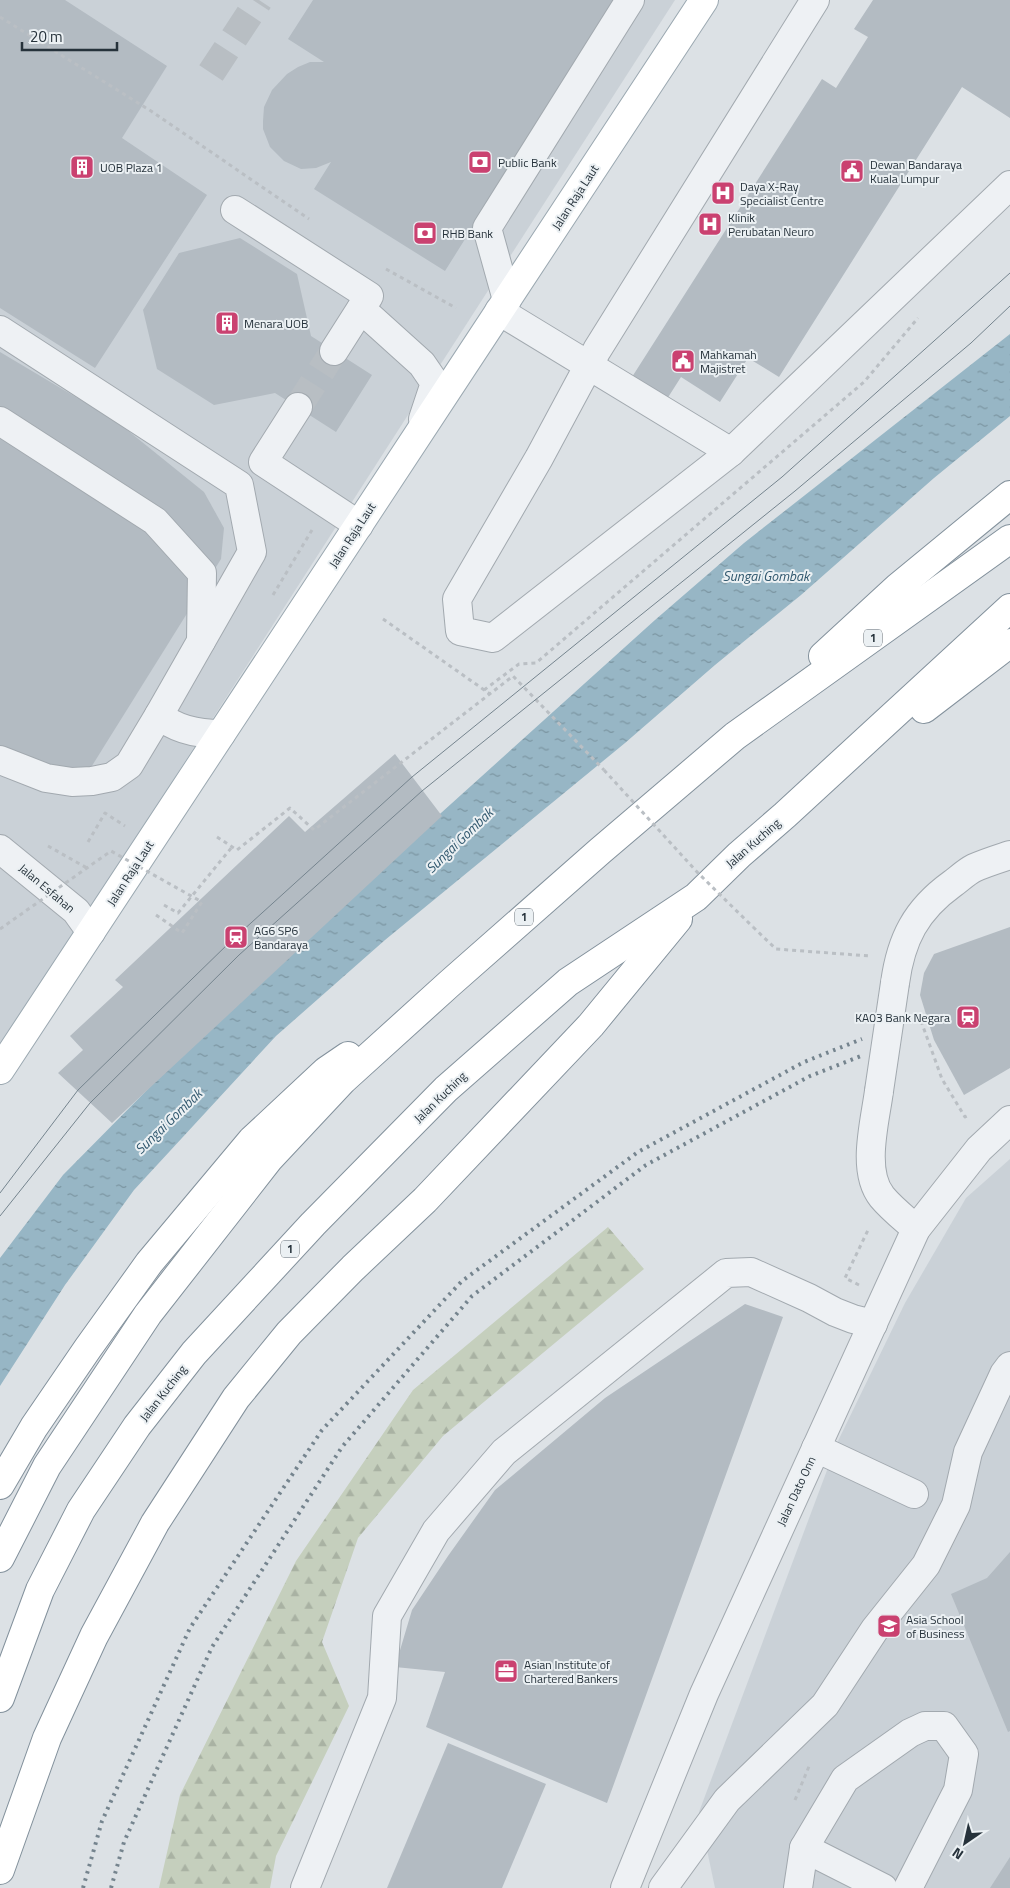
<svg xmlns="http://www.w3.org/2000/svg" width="1010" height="1888" font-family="'Titillium Web',sans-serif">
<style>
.built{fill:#cad1d7}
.forest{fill:url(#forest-firs)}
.water{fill:url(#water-ripples)}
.building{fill:#b3bbc2}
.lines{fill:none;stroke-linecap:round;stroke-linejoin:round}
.minor-tunnel{stroke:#b8bec3;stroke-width:28;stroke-dasharray:28 14;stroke-linecap:butt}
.minor-casing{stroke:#a2a9af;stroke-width:30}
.major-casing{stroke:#9ba8b1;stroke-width:30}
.highway-casing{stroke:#83919c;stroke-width:30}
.path{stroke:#babfc4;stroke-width:3;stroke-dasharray:4 4;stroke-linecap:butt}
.minor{stroke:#eef1f4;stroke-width:28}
.major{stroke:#fff;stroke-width:28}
.highway{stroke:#fff;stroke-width:28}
.tram{stroke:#75848e;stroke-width:1}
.rail{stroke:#75848e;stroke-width:4;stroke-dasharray:2.5 5;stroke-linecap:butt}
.minor-bridge-casing{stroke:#a2a9af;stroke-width:30;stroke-linecap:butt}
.path-bridge{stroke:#babfc4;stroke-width:3;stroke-dasharray:4 4;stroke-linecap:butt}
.minor-bridge{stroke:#eef1f4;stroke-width:28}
.labels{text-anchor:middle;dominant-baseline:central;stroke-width:4;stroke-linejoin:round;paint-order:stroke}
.shield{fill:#ebf0f3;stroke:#616b72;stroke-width:1}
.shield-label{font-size:11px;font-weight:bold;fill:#26323b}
.poi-label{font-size:12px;fill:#26323b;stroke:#ebf0f3;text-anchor:start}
.street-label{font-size:12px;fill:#26323b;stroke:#ebf0f3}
.water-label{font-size:14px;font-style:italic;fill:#31586e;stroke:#ebf0f3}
</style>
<defs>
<pattern id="forest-firs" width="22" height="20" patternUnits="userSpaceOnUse" patternTransform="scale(1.25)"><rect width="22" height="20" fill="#c5cfbd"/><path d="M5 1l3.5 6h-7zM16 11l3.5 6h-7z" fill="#a9b2a3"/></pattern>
<pattern id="water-ripples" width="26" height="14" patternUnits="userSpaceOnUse" patternTransform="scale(1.25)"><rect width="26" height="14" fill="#97b6c5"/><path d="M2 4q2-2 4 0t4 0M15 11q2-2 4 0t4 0" fill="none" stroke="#7b95a1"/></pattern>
</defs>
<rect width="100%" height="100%" fill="#dce1e5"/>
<g class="built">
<polygon points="0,0 675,0 92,906 0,1046"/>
<polygon points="1010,1159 1010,1888 715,1888 699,1812 838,1441 905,1303 966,1198"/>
</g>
<polygon class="forest" points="608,1227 644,1269 443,1436 358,1538 322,1642 349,1706 276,1856 270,1888 159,1888 180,1795 296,1561 413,1390"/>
<polygon class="water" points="1010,334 1010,416 934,478 801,595 715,665 625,743 385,940 276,1036 134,1190 65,1285 0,1386 0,1258 63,1175 225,1011 329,914 655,620 744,543"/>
<g class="building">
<polygon points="0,0 65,0 167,66 122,138 207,195 95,368 0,308"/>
<polygon points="313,0 615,0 445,271 314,189 331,162 316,168 301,169 284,161 270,147 263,129 263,121 264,107 272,90 287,74 298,67 310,62 324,62 288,39"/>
<polygon points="873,0 1010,0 1010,118 962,87 779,377 748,358 720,402 681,377 660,410 625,388 822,79 836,88 868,37 854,29"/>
<polygon points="240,238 297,274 311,336 372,375 336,432 275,393 214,405 157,369 143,310 179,253"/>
<polygon points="0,352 116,421 204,492 224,528 221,559 90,769 70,772 0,750"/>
<polygon points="395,754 442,816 112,1123 58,1073 83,1050 70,1036 123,987 115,980 289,816 305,832"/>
<polygon points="1010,927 1010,1068 964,1095 934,1040 920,995 924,973 934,954"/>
<polygon points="745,1304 783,1317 607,1803 426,1727 445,1672 395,1667 412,1610 448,1556 495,1490 605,1398"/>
<polygon points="1010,1552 1010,1731 1008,1732 951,1594 987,1578"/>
<polygon points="448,1743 546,1784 502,1888 387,1888"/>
<polygon points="1010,1857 1010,1888 990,1888"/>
</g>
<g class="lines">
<g class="minor-tunnel">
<polyline points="211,73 259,0"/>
<polyline points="298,407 334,351"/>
</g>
<g class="minor-casing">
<g id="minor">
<polyline points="815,0 597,350 539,458 457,599 460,631 493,638 731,452 1010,185"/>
<polyline points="235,210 369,296 334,351"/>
<polyline points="507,300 487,228 630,0"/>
<polyline points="361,309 422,364 435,383 423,419"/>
<polyline points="499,311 731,452"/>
<polyline points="0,330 239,485 252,552 159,715 129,765 112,777 92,781 72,782 46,778 0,760"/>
<polyline points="298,407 263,462 359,525"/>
<polyline points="0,421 155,521 202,573 201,641"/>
<path d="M159,715C176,730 200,734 221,734"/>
<polyline points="0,849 76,911 91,932"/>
<path d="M895,983C901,939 916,910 952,884C959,879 966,872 974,868C985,863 998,859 1010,855"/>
<path d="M879,1091C875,1122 861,1171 882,1197C892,1209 905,1219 916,1229"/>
<polyline points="816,1448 914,1494"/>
<polyline points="804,1848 883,1888"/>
<polyline points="305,1888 382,1698 387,1616 436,1531 504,1452 726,1273 751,1272 809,1298 835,1312 853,1319 873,1324"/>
<polyline points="625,1888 704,1694 916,1229 979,1149 1010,1120"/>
<polyline points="663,1888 727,1800 825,1705 875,1629 926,1565 956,1505 968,1452 1004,1374 1010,1366"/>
<polyline points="798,1888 804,1848 845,1779 910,1733 925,1726 944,1726 964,1754 958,1790 908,1888"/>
</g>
</g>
<g class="major-casing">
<polyline id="major" points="0,1070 704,0"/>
</g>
<g class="highway-casing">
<g id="highway">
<polyline points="823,656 898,587 1010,495"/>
<polyline points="924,709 1010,643"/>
<polyline points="0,1485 34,1427 88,1348 149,1263 252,1140 326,1071 348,1056"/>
<polyline points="0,1558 47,1466 148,1314 269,1159 343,1080 449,984 600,851 735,736 1010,539"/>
<polyline points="0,1698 40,1590 81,1510 137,1426 194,1353 313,1224 446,1089 568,982 696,897 739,855 785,815 1010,608"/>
<polyline points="0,1870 47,1738 94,1636 155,1523 236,1398 289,1333 353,1268 425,1200 591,1025 678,919"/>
</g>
</g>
<g class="path">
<polyline points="0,17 151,111 309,219"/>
<polyline points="386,269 456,308"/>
<polyline points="273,595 312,530"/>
<polyline points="383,619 490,694"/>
<polyline points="484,690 519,664 536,663 864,382 918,318"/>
<polyline points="217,837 237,850 290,808 314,830 513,676 604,770"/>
<polyline points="88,842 105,813 125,826"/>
<polyline points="48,846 87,868"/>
<polyline points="164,905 178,913 232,847"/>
<polyline points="156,915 182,933 202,902"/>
<polyline points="753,927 776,949 870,956"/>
<polyline points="921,1021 942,1079 965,1117 967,1116"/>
<polyline points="859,1285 845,1278 869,1228"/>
<polyline points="795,1800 810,1764"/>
</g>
<use href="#minor" class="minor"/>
<use href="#major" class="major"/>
<use href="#highway" class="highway"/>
<g class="tram">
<polyline points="0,1193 78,1090 230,942 412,777 782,477 1010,273"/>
<polyline points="0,1216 90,1103 239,955 422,791 795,491 971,343 1010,306"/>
</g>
<g class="rail">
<polyline points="83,1888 102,1821 190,1628 322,1430 462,1281 638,1152 804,1062 862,1039"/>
<polyline points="111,1888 124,1842 212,1647 342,1447 472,1296 646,1165 810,1076 861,1056"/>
</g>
<g class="minor-bridge-casing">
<polyline id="minor-bridge" points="879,1091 895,983"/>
</g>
<g class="path-bridge">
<polyline points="604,770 698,873 753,927"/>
<polyline points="0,929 111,851 202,902"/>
</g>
<use href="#minor-bridge" class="minor-bridge"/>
</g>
<defs>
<g id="bank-square" transform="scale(1.25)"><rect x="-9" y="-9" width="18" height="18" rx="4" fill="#ca4170" stroke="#ebf0f3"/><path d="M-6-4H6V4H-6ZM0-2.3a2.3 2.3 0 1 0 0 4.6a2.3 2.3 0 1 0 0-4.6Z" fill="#fff"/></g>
<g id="building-square" transform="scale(1.25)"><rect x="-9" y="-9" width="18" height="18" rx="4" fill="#ca4170" stroke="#ebf0f3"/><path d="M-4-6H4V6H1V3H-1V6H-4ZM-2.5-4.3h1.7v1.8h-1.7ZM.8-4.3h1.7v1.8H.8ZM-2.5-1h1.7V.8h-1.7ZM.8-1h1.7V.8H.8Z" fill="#fff"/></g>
<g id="civic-square" transform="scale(1.25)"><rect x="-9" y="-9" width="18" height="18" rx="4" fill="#ca4170" stroke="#ebf0f3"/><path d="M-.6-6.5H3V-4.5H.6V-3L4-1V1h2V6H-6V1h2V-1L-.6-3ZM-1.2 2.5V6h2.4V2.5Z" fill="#fff"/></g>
<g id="hospital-square" transform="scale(1.25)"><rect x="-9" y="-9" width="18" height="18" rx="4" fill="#ca4170" stroke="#ebf0f3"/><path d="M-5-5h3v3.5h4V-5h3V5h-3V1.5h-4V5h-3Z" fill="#fff"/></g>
<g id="station-square" transform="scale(1.25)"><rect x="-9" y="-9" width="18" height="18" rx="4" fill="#ca4170" stroke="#ebf0f3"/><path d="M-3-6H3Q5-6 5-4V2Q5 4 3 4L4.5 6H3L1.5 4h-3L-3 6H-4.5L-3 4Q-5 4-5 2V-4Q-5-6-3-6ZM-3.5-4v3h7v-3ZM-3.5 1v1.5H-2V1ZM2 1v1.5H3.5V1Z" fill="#fff"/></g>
<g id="university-square" transform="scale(1.25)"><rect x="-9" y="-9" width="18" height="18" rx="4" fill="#ca4170" stroke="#ebf0f3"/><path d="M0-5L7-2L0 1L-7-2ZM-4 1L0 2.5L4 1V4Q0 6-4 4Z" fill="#fff"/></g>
<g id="office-square" transform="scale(1.25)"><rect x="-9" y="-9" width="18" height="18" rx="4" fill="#ca4170" stroke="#ebf0f3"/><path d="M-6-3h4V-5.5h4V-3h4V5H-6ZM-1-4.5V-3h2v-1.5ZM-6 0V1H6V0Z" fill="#fff"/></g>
</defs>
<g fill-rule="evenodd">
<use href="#bank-square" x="480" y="162"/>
<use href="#building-square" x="82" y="167"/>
<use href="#civic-square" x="852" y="171"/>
<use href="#hospital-square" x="723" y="193"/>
<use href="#hospital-square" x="710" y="224"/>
<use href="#bank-square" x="425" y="233"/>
<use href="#building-square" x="227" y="323"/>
<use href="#civic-square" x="683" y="361"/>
<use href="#station-square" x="236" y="937"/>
<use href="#station-square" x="968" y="1017"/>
<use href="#university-square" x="889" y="1626"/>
<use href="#office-square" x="506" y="1671"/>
</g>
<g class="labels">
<g class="shield">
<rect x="864" y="629.5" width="18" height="17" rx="4"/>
<rect x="515" y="908.5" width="18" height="17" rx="4"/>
<rect x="281" y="1240.5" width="18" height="17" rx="4"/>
</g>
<g class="shield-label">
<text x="873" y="638">1</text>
<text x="524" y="917">1</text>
<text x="290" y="1249">1</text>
</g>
<g class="poi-label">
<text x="498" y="162">Public Bank</text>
<text x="870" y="164">Dewan Bandaraya<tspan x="870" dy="14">Kuala Lumpur</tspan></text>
<text x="100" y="167">UOB Plaza 1</text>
<text x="740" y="186">Daya X-Ray<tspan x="740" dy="14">Specialist Centre</tspan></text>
<text x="728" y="217">Klinik<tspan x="728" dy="14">Perubatan Neuro</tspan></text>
<text x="442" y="233">RHB Bank</text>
<text x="244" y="323">Menara UOB</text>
<text x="700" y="354">Mahkamah<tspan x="700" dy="14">Majistret</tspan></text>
<text x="254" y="930">AG6 SP6<tspan x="254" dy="14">Bandaraya</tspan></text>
<text x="950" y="1017" text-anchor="end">KA03 Bank Negara</text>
<text x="906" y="1619">Asia School<tspan x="906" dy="14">of Business</tspan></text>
<text x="524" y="1664">Asian Institute of<tspan x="524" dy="14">Chartered Bankers</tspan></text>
</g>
<g class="street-label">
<text transform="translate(575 197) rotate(-57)">Jalan Raja Laut</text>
<text transform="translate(352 535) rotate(-57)">Jalan Raja Laut</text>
<text transform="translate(753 843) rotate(-41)">Jalan Kuching</text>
<text transform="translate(130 873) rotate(-57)">Jalan Raja Laut</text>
<text transform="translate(47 888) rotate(40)">Jalan Esfahan</text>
<text transform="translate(440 1097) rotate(-44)">Jalan Kuching</text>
<text transform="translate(163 1393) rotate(-52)">Jalan Kuching</text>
<text transform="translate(796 1491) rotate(-65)">Jalan Dato Onn</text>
</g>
<g class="water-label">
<text x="766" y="575">Sungai Gombak</text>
<text transform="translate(459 840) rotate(-44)">Sungai Gombak</text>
<text transform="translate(168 1121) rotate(-44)">Sungai Gombak</text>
</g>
</g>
<g transform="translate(965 1843) rotate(214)" stroke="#ebf0f3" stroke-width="4" paint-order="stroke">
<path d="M0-4L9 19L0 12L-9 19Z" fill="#26323b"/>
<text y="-8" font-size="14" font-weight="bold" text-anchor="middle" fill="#26323b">N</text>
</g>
<path d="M22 42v8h95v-8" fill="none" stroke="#26323b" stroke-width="2.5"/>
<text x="30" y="42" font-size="15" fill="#26323b" stroke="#ebf0f3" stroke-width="4" paint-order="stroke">20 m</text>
</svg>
